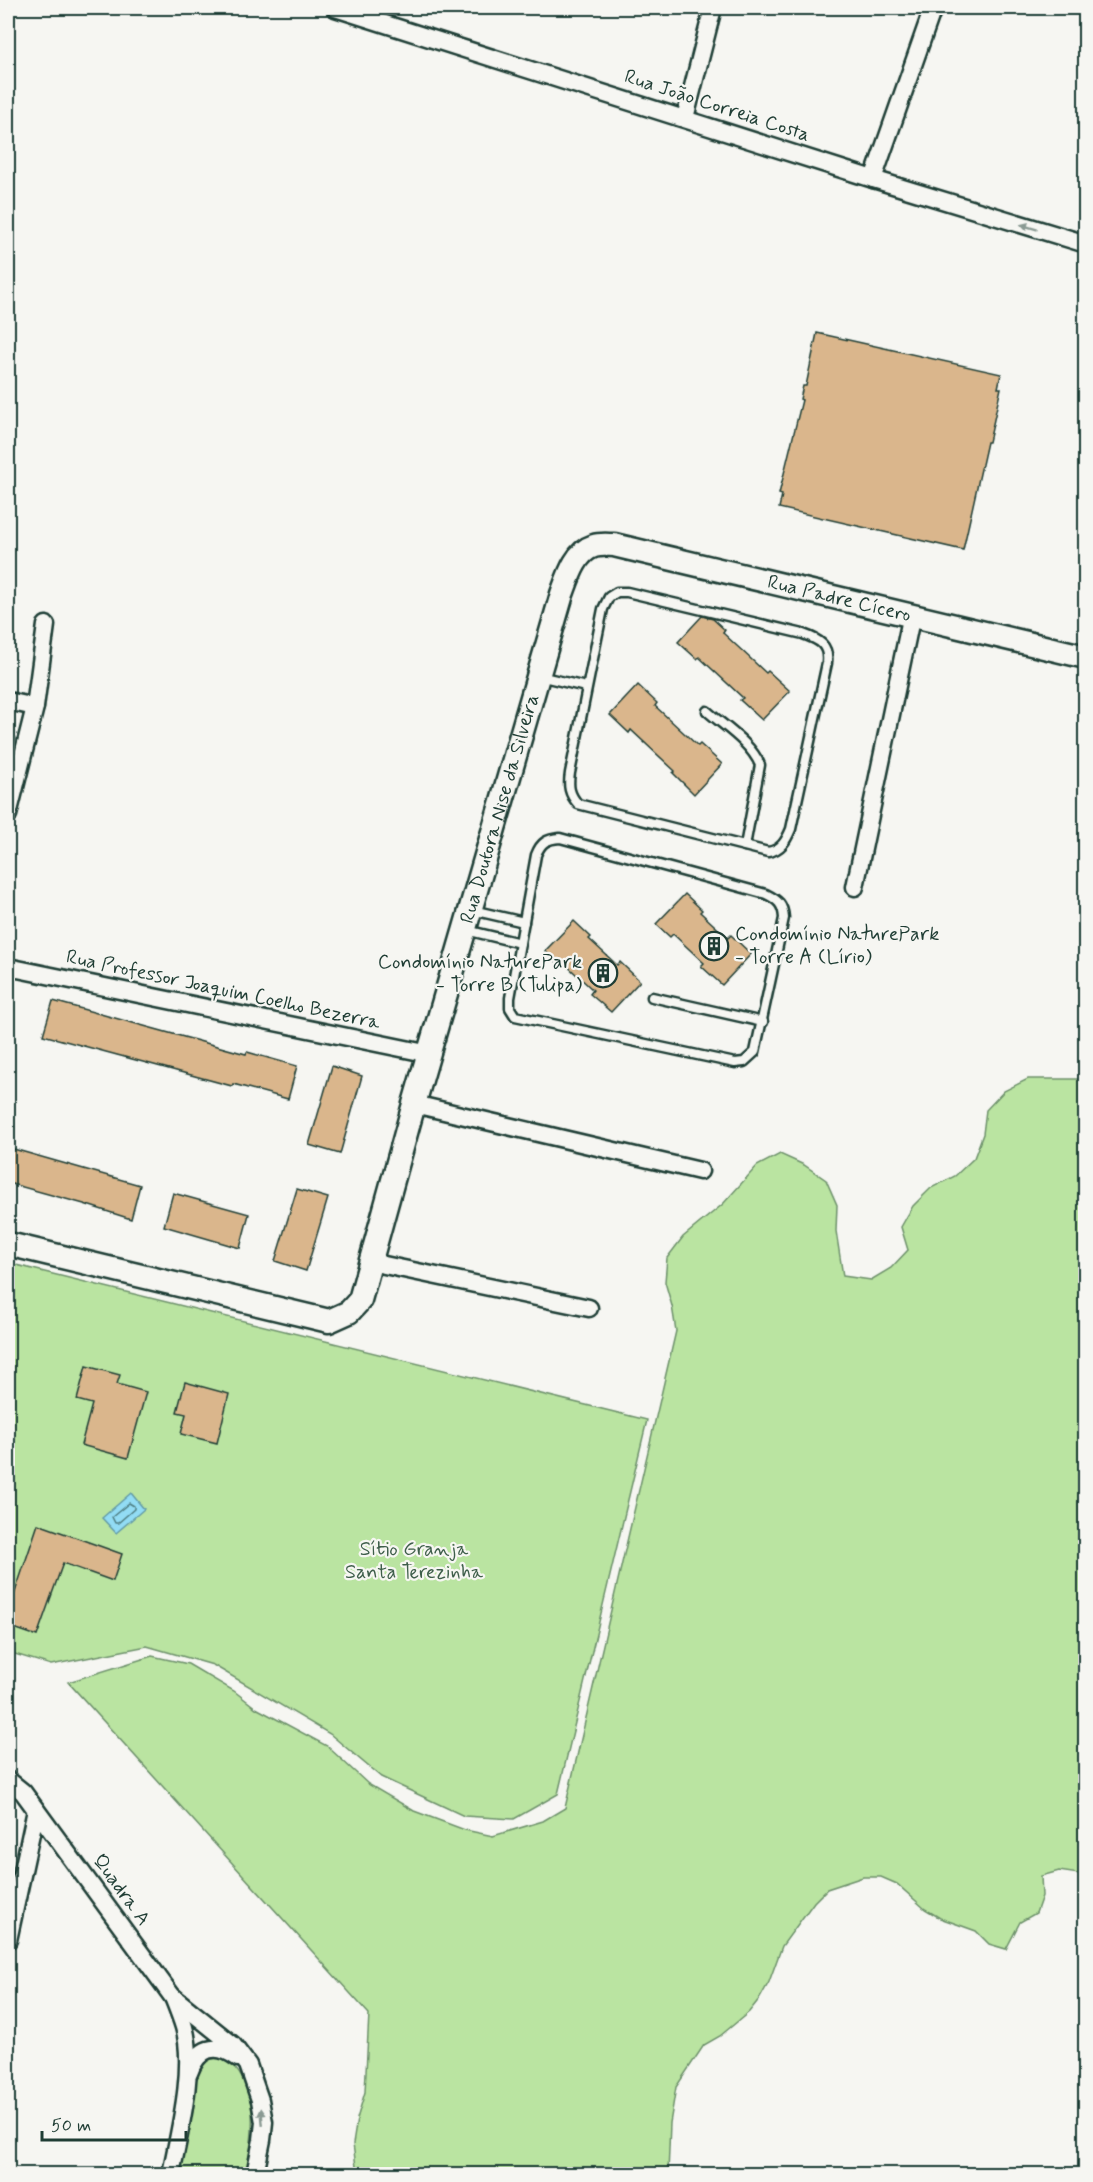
<svg xmlns="http://www.w3.org/2000/svg" width="1093" height="2182" font-family="Mynerve,sans-serif">
<style>
.green{fill:#bae4a1;stroke:#6c906a;stroke-width:1.5}
.water{fill:#92dcf4;stroke:#649ca7;stroke-width:1.5}
.lines{fill:none;stroke-linecap:round;stroke-linejoin:round}
.shore{stroke:#4d7d81;stroke-width:1.5}
.building{fill:#dab68c;stroke:#1f3d34;stroke-width:1.5}
.lane-casing{stroke:#1f3d34;stroke-width:13}
.street-casing{stroke:#1f3d34;stroke-width:21}
.secondary-casing{stroke:#1f3d34;stroke-width:27}
.lane{stroke:#f6f6f2;stroke-width:8}
.street{stroke:#f6f6f2;stroke-width:16}
.secondary{stroke:#f6f6f2;stroke-width:22}
.oneway{fill:#8a9a93}
.labels{text-anchor:middle;dominant-baseline:central;stroke-width:4.5;stroke-linejoin:round;paint-order:stroke}
.street-label{font-size:20px;fill:#1f3d34;stroke:#f6f6f2}
.poi-label{font-size:20px;fill:#1f3d34;stroke:#f6f6f2;text-anchor:start}
.park-label{font-size:20px;fill:#3e5e4a;stroke:#f6f6f2}
</style>
<rect width="100%" height="100%" fill="#f6f6f2"/>
<filter id="ink" filterUnits="userSpaceOnUse"><feTurbulence type="fractalNoise" baseFrequency=".0167" numOctaves="2"/><feDisplacementMap in="SourceGraphic" scale="12" xChannelSelector="R" yChannelSelector="G"/><feConvolveMatrix kernelMatrix="1 2 1 2 8 2 1 2 1" color-interpolation-filters="sRGB"/></filter>
<g filter="url(#ink)">
<g class="green">
<polygon points="1085,1075 1085,1875 1059,1871 1041,1876 1042,1896 1036,1913 1020,1922 1006,1949 989,1944 976,1931 940,1918 925,1909 897,1884 881,1877 863,1877 827,1889 814,1902 782,1946 769,1982 760,1998 749,2012 720,2036 704,2045 676,2087 670,2123 668,2174 357,2174 353,2144 357,2119 365,2092 369,2014 68,1682 152,1656 188,1664 234,1691 256,1708 327,1746 368,1784 414,1811 465,1830 493,1836 543,1821 565,1808 676,1331 672,1306 665,1282 667,1258 683,1237 723,1204 757,1166 780,1154 804,1165 826,1180 837,1205 836,1231 843,1276 871,1280 891,1268 908,1250 901,1227 913,1206 931,1188 955,1176 974,1158 983,1134 986,1110 1004,1091 1028,1079 1080,1079"/>
<polygon points="8,1263 647,1420 558,1794 514,1819 464,1816 381,1777 330,1734 213,1665 147,1646 51,1665 8,1652"/>
<path d="M223,2057C261,2084 254,2134 246,2173V2174H180L193,2110L194,2078L198,2068L205,2060Z"/>
</g>
<polygon class="water" points="131,1493 144,1509 116,1533 102,1518"/>
<g class="lines">
<polygon class="shore" points="129,1503 134,1506 134,1509 118,1523 115,1523 112,1517"/>
</g>
<g class="building">
<polygon points="817,333 1001,374 998,388 1001,388 989,442 987,442 963,550 779,508 782,495 779,494 802,400 800,399 803,386 806,386"/>
<polygon points="702,616 713,619 725,630 723,633 766,673 768,671 790,691 762,720 740,700 743,698 699,657 697,659 678,642"/>
<polygon points="638,685 657,703 655,706 698,746 700,744 722,764 694,794 673,773 675,771 631,730 629,733 610,715"/>
<polygon points="685,894 702,910 700,912 728,938 731,935 751,954 722,985 701,966 704,963 673,934 670,937 656,924"/>
<polygon points="574,921 591,937 589,939 617,965 620,962 640,981 611,1012 590,994 593,990 562,961 559,964 545,951"/>
<polygon points="53,1001 246,1054 247,1052 297,1066 288,1099 233,1084 232,1086 43,1035"/>
<polygon points="332,1066 362,1076 340,1154 309,1145"/>
<polygon points="10,1148 140,1185 131,1219 84,1204 8,1183 8,1156"/>
<polygon points="297,1189 328,1198 306,1271 275,1261"/>
<polygon points="173,1193 249,1214 240,1248 164,1226"/>
<polygon points="86,1366 120,1375 117,1384 146,1392 128,1458 81,1445 92,1404 77,1400"/>
<polygon points="185,1382 229,1394 217,1443 181,1434 186,1414 177,1412"/>
<polygon points="38,1524 122,1554 113,1581 63,1563 37,1636 8,1626 8,1613"/>
</g>
<g class="lines">
<g class="lane-casing">
<g id="lane">
<path d="M617,592H627L803,634C820,640 829,645 827,663L791,829C786,841 781,850 768,852L578,804C569,794 568,786 570,773L603,609L609,597Z"/>
<polyline points="539,676 586,687"/>
<path d="M707,711C725,727 751,743 760,765L745,846"/>
<path d="M560,838L766,894C778,900 783,904 784,918L755,1052L744,1062L735,1063L515,1016L510,1008V998L536,855C541,842 547,839 560,838Z"/>
<polyline points="472,910 524,922"/>
<polyline points="466,930 520,943"/>
<polyline points="652,997 763,1022"/>
</g>
</g>
<g class="street-casing">
<g id="street">
<polyline points="335,8 873,179 1086,244"/>
<polyline points="685,118 713,8"/>
<polyline points="873,179 933,8"/>
<polyline points="8,701 35,707"/>
<polyline points="8,815 35,707 46,625"/>
<polyline points="855,887 912,614"/>
<polyline points="8,967 430,1054"/>
<polyline points="414,1104 700,1171"/>
<polyline points="370,1262 589,1308"/>
<polyline points="8,1780 23,1792 172,1996 233,2045 248,2065 260,2100 264,2122 262,2140 255,2174"/>
<polyline points="8,1940 36,1810"/>
<path d="M189,2073C198,2048 215,2041 238,2058"/>
<path d="M171,2174C179,2133 196,2068 184,2027C181,2017 177,2007 173,1997"/>
</g>
</g>
<g class="secondary-casing">
<g id="secondary">
<path id="s1" d="M8,1244L329,1321L349,1312L360,1300L414,1104L562,594C568,578 575,552 594,546C600,544 608,545 614,545L1086,657"/>
</g>
</g>
<use href="#lane" class="lane"/>
<use href="#street" class="street"/>
<use href="#secondary" class="secondary"/>
</g>
<defs><path id="oneway-solid" d="M-6-.8H1V-3.2L6.5 0L1 3.2V.8H-6Z" transform="scale(1.5)"/></defs>
<g class="oneway">
<use href="#oneway-solid" transform="translate(1029 227) rotate(-163)"/>
<use href="#oneway-solid" transform="translate(262 2117) rotate(-95)"/>
</g>
</g>
<defs>
<g id="building-ring" transform="scale(1.5)"><circle r="9.5" fill="#f6f6f2" stroke="#1f3d34" stroke-width="1.5"/><path d="M-4-6H4V6H1V3H-1V6H-4ZM-2.5-4.3h1.7v1.8h-1.7ZM.8-4.3h1.7v1.8H.8ZM-2.5-1h1.7V.8h-1.7ZM.8-1h1.7V.8H.8Z" fill="#1f3d34"/></g>
</defs>
<g fill-rule="evenodd">
<use href="#building-ring" x="714" y="946"/>
<use href="#building-ring" x="603" y="973"/>
</g>
<g class="labels">
<g class="street-label">
<text transform="translate(717 106) rotate(18)">Rua João Correia Costa</text>
<text stroke="none"><textPath href="#s1" startOffset="1414">Rua Padre Cícero</textPath></text>
<text stroke="none"><textPath href="#s1" startOffset="879">Rua Doutora Nise da Silveira</textPath></text>
<text transform="translate(223 990) rotate(12)">Rua Professor Joaquim Coelho Bezerra</text>
<text transform="translate(121 1890) rotate(54)">Quadra A</text>
</g>
<g class="poi-label">
<text x="735" y="934">Condomínio NaturePark<tspan x="735" dy="23">- Torre A (Lírio)</tspan></text>
<text x="582" y="962" text-anchor="end">Condomínio NaturePark<tspan x="582" dy="23">- Torre B (Tulipa)</tspan></text>
</g>
<g class="park-label">
<text x="414" y="1549">Sítio Granja<tspan x="414" dy="23">Santa Terezinha</tspan></text>
</g>
</g>
<rect width="1093" height="2182" fill="none" stroke="#f6f6f2" stroke-width="30"/>
<rect x="15" y="15" width="1063" height="2152" fill="none" stroke="#1f3d34" stroke-width="2" filter="url(#ink)"/>
<path d="M42 2131v9h144v-9" fill="none" stroke="#1f3d34" stroke-width="3"/>
<text x="51" y="2131" font-size="18" fill="#1f3d34" stroke="#f6f6f2" stroke-width="4.5" paint-order="stroke">50 m</text>
</svg>
